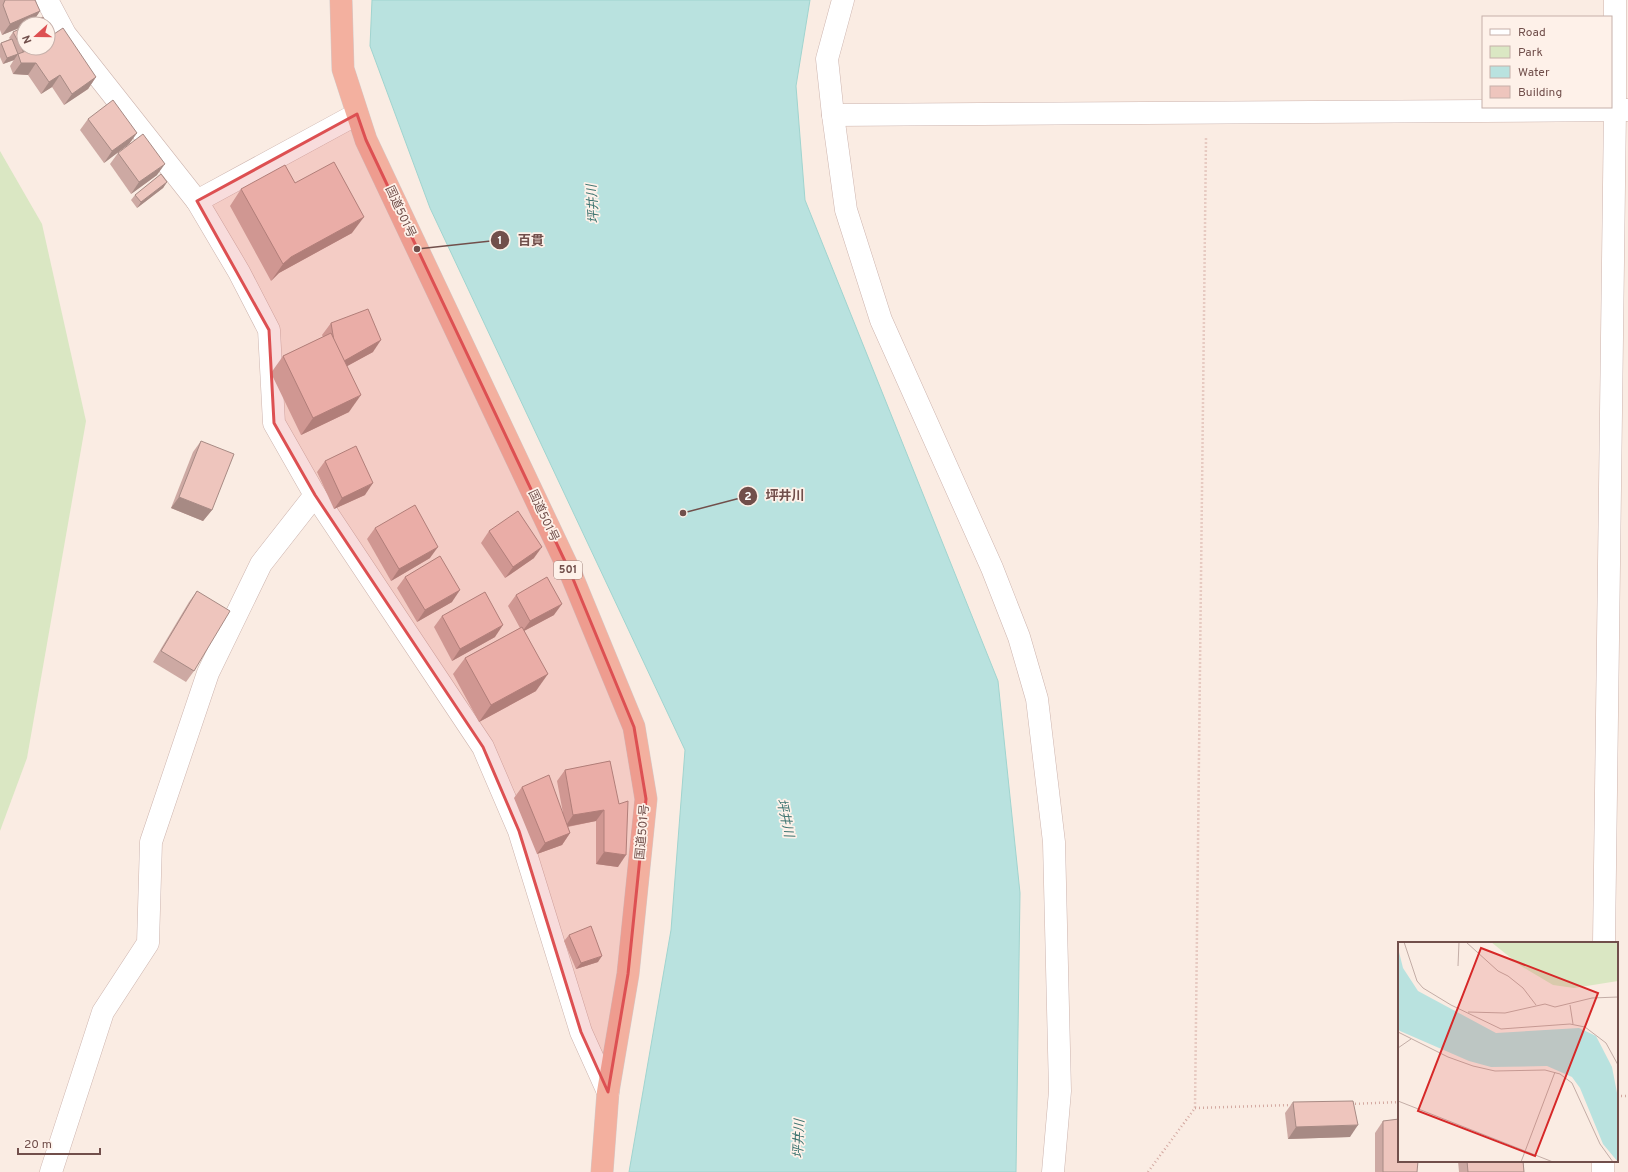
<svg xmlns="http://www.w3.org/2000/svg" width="1628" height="1172" font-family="Overpass,'Noto Sans JP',sans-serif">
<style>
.green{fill:#dae7c3}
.water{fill:#b9e2df;stroke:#a0d4cf}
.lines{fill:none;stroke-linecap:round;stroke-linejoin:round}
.minor-casing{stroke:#cdb4ae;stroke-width:23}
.trunk-casing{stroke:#d4cac9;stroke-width:23}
.path{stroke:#d3a8a0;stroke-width:2.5;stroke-dasharray:1 3;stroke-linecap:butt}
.minor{stroke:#fff;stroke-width:22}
.trunk{stroke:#f3b09f;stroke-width:22}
.wall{fill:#cda9a3}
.shaded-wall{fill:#a78a84}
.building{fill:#eec5bd;stroke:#a78a84}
.marked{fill:#dd5052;fill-opacity:0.2;stroke:#dd5052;stroke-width:3;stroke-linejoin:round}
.labels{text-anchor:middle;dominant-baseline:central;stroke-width:3.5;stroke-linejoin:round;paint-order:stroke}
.shield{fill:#fef1e9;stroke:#9b807a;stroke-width:1}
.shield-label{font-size:11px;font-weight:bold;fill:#714f4b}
.street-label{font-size:12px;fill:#714f4b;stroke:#fef1e9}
.water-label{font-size:13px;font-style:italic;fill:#407672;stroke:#fef1e9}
.inset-road{fill:none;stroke:#c3ada6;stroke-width:1}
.view{fill:#d62828;fill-opacity:0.15;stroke:#d62828;stroke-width:2}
.inset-edge{fill:none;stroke:#714f4b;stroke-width:2}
.leader{fill:none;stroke:#714f4b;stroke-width:1.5}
.callout-dot{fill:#714f4b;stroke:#fef1e9;stroke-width:1.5}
.mark-label{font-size:12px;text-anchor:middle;font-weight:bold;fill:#fff}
.callout-label{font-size:13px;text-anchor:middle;font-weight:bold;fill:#714f4b;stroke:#fef1e9;stroke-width:3.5;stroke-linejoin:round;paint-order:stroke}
</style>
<rect width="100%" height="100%" fill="#faece3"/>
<polygon class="green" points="0,151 42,224 86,421 27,758 0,831"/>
<polygon class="water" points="372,0 810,0 796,86 805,200 998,681 1020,893 1016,1172 629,1172 671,930 685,750 430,208 370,46"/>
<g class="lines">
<g class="minor-casing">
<g id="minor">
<polyline points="47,0 65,34 197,201 239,272 269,330 274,423 315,495 483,747 519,831 581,1032 608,1092"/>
<polyline points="843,0 827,59 833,115 846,210 881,320 992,568 1019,637 1037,699 1054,842 1060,1091 1053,1172"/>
<polyline points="833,115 1628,110"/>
<polyline points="197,201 357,114"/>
<polyline points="1604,943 1615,110 1615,0"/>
<polyline points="1603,1161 1603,1172"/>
<polyline points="51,1172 103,1012 148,943 151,842 208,673 261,564 315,495"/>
</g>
</g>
<g class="trunk-casing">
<polyline id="trunk" points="341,0 343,69 366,140 571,574 634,727 646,799 628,974 608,1092 602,1172"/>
</g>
<g class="path">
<polyline points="1617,1096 1628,1096"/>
<polyline points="1351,1104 1399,1102"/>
<polyline points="1195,1108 1292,1105"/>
<polyline points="1148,1172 1195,1108 1206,138"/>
</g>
<use href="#minor" class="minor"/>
<use href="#trunk" class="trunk"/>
</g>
<g class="wall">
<polygon points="0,0 35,0 40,11 32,23 46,24 24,24 24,26 2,35 0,30"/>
<polygon points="13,32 52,36 96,77 88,89 64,105 52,87 41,94 28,75 13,74 10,66 17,55 14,60 3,64 0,57 0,44 1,43 10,39 9,38"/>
<polygon points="88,119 137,133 129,144 104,163 80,130"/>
<polygon points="118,153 157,175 131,194 110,164"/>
<polygon points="167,182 163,188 137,208 131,200 135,195"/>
<polygon points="295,183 352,233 279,273 271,281 230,206 241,189"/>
<polygon points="331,323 373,352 347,366 349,412 301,435 271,373 283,356 323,337 322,335"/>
<polygon points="201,441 212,510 203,521 171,508 193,452"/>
<polygon points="325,461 365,495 334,509 317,472"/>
<polygon points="375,528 430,558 391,581 367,539"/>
<polygon points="489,531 534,558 505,578 481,543"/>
<polygon points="405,577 452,602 417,622 397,588"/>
<polygon points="197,591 194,671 186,682 153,662 189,602"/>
<polygon points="516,595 554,615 524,631 536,691 479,722 453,674 465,658 520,628 508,606"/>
<polygon points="442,616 495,637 452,661 434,627"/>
<polygon points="610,761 618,867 596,864 596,821 568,827 570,833 562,845 537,854 514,798 522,787 563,813 557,781 565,770"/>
<polygon points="569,935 598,962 576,969 564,941"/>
<polygon points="1293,1102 1350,1137 1288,1139 1285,1113"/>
<polygon points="1383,1121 1417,1172 1375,1172 1375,1133"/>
<polygon points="1458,1161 1523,1161 1524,1172 1459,1172"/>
</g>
<g class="shaded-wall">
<polygon points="40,11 32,23 29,24 24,24 24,26 2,35 10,24"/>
<polygon points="29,48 37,48 18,57 23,51"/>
<polygon points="18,54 14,60 3,64 7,58"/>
<polygon points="21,63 36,63 28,75 13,74"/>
<polygon points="60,75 52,87 41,94 49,82"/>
<polygon points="96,77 88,89 64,105 72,94"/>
<polygon points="137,133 129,144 104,163 112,151"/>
<polygon points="165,164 157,175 131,194 139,182"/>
<polygon points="167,182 163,188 137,208 141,202"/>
<polygon points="364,217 352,233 279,273 271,281 283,264 291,257"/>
<polygon points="381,340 373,352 331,375 339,363"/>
<polygon points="361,395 349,412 301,435 313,418"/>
<polygon points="373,483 365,495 334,509 342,498"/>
<polygon points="179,497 212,510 203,521 171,508"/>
<polygon points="438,547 430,558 391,581 399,569"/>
<polygon points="542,547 534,558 505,578 513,567"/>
<polygon points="460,590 452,602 417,622 425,610"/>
<polygon points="562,604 554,615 522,632 530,621"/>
<polygon points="503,625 495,637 452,661 460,649"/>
<polygon points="548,674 536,691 479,722 491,705"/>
<polygon points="604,810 596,821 565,827 573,815"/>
<polygon points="570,833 562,845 537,854 545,843"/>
<polygon points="604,852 626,855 618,867 596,864"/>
<polygon points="602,956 598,962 576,969 581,963"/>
<polygon points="1358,1125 1350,1137 1288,1139 1296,1127"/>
</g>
<g class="building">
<polygon points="5,0 35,0 40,11 10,24 3,5"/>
<polygon points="43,17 46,24 29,24"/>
<polygon points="24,27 24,48 29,48 23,51 13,32"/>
<polygon points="48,27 52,36 48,38"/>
<polygon points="63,28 96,77 72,94 60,75 49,82 36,63 21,63 18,54 34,48 48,48 48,38"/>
<polygon points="12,39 18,54 7,58 1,43"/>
<polygon points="113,100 137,133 112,151 88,119"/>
<polygon points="143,134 165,164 139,182 118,153"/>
<polygon points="334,162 364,217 291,257 283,264 241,189 285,165 295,183"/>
<polygon points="161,174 167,182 141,202 135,195"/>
<polygon points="368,309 381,340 344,361 334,341 331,323"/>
<polygon points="331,333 361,395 313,418 283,356"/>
<polygon points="201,441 234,454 212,510 179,497"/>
<polygon points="356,446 373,483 342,498 325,461"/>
<polygon points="415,505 438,547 399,569 375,528"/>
<polygon points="518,511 542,547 513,567 489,531"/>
<polygon points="440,556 460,590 425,610 405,577"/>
<polygon points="547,577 562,604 530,621 516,595"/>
<polygon points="197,591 230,611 194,671 161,651"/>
<polygon points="485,592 503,625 460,649 442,616"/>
<polygon points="522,627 548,674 491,705 465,658"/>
<polygon points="610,761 619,804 628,801 626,855 604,852 604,810 573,815 565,770"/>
<polygon points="549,775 570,833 545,843 522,787"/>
<polygon points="591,926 602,956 581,963 569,935"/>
<polygon points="1353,1101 1358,1125 1296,1127 1293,1102"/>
<polygon points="1399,1119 1399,1161 1418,1161 1417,1172 1383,1172 1383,1121"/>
<polygon points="1467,1161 1523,1161 1524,1172 1468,1172"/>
</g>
<path class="marked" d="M357,114L366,140L571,574L634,727L646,799L628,974L608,1092L581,1032L519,831L483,747L315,495L274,423L269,330L197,201Z"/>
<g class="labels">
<rect class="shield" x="554" y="561" width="28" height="18" rx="3"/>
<g class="shield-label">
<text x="568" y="570">501</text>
</g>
<g class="street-label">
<text transform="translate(400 212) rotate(65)">国道501号</text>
<text transform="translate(543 516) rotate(65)">国道501号</text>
<text transform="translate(643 832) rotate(-85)">国道501号</text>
</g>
<g class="water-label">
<text transform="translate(594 204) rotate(-94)">坪井川</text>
<text transform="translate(784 818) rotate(78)">坪井川</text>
<text transform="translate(800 1139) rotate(-88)">坪井川</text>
</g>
</g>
<g transform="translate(1398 942)">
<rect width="220" height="220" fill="#faece3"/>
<path d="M93,0H220V39L176,46L155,43L123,24Z" fill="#dae7c3"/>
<path d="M0,6L5,26L20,49L98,91L181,86L198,94L214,125L220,156V220L205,202L182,146L174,135L149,124L93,125L71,119L2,89L0,87Z" fill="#b9e2df"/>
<path class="inset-road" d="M6,0L19,39L25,46L53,63L103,87L172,82L187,85L208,101L220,123M68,0L100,29L110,34L125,46L138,63M60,24L61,0M172,63L175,82M70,70L107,71L147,62L157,65L194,56L220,55M0,90L50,115L75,124L97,129L147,128L162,132L174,141L202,202L215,220M0,106L13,97M0,159L155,220M123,220L157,130"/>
<path class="view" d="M83,6L200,51L137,214L20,169Z"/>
<rect width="220" height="220" class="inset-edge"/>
</g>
<path class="leader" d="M417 249L500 240M683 513L748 496"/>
<g class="callout-dot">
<circle cx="417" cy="249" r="4"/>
<circle cx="683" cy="513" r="4"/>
<circle cx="500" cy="240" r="10"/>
<circle cx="748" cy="496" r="10"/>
</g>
<g class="mark-label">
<text x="500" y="244">1</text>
<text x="748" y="500">2</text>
</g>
<g class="callout-label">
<text x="531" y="245">百貫</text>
<text x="785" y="500">坪井川</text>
</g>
<rect x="1482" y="16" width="130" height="92" fill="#fef1e9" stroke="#c6b0aa"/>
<rect x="1490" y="29" width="20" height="6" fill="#ffffff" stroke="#c6b0aa"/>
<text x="1518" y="36" font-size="12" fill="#714f4b">Road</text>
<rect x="1490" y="46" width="20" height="12" fill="#dae7c3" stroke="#c6b0aa"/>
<text x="1518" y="56" font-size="12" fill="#714f4b">Park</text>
<rect x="1490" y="66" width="20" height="12" fill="#b9e2df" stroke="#c6b0aa"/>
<text x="1518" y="76" font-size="12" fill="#714f4b">Water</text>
<rect x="1490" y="86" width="20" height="12" fill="#eec5bd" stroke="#c6b0aa"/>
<text x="1518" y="96" font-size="12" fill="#714f4b">Building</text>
<g transform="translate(36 36) rotate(249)"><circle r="19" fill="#fef1e9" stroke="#c6b0aa"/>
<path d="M0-3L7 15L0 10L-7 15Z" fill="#dd5052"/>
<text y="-6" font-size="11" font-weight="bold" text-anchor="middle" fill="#714f4b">N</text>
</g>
<path d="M18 1148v6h82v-6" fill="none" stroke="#714f4b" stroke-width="2"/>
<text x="24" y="1148" font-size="12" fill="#714f4b" stroke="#fef1e9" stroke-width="3" paint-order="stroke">20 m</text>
</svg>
